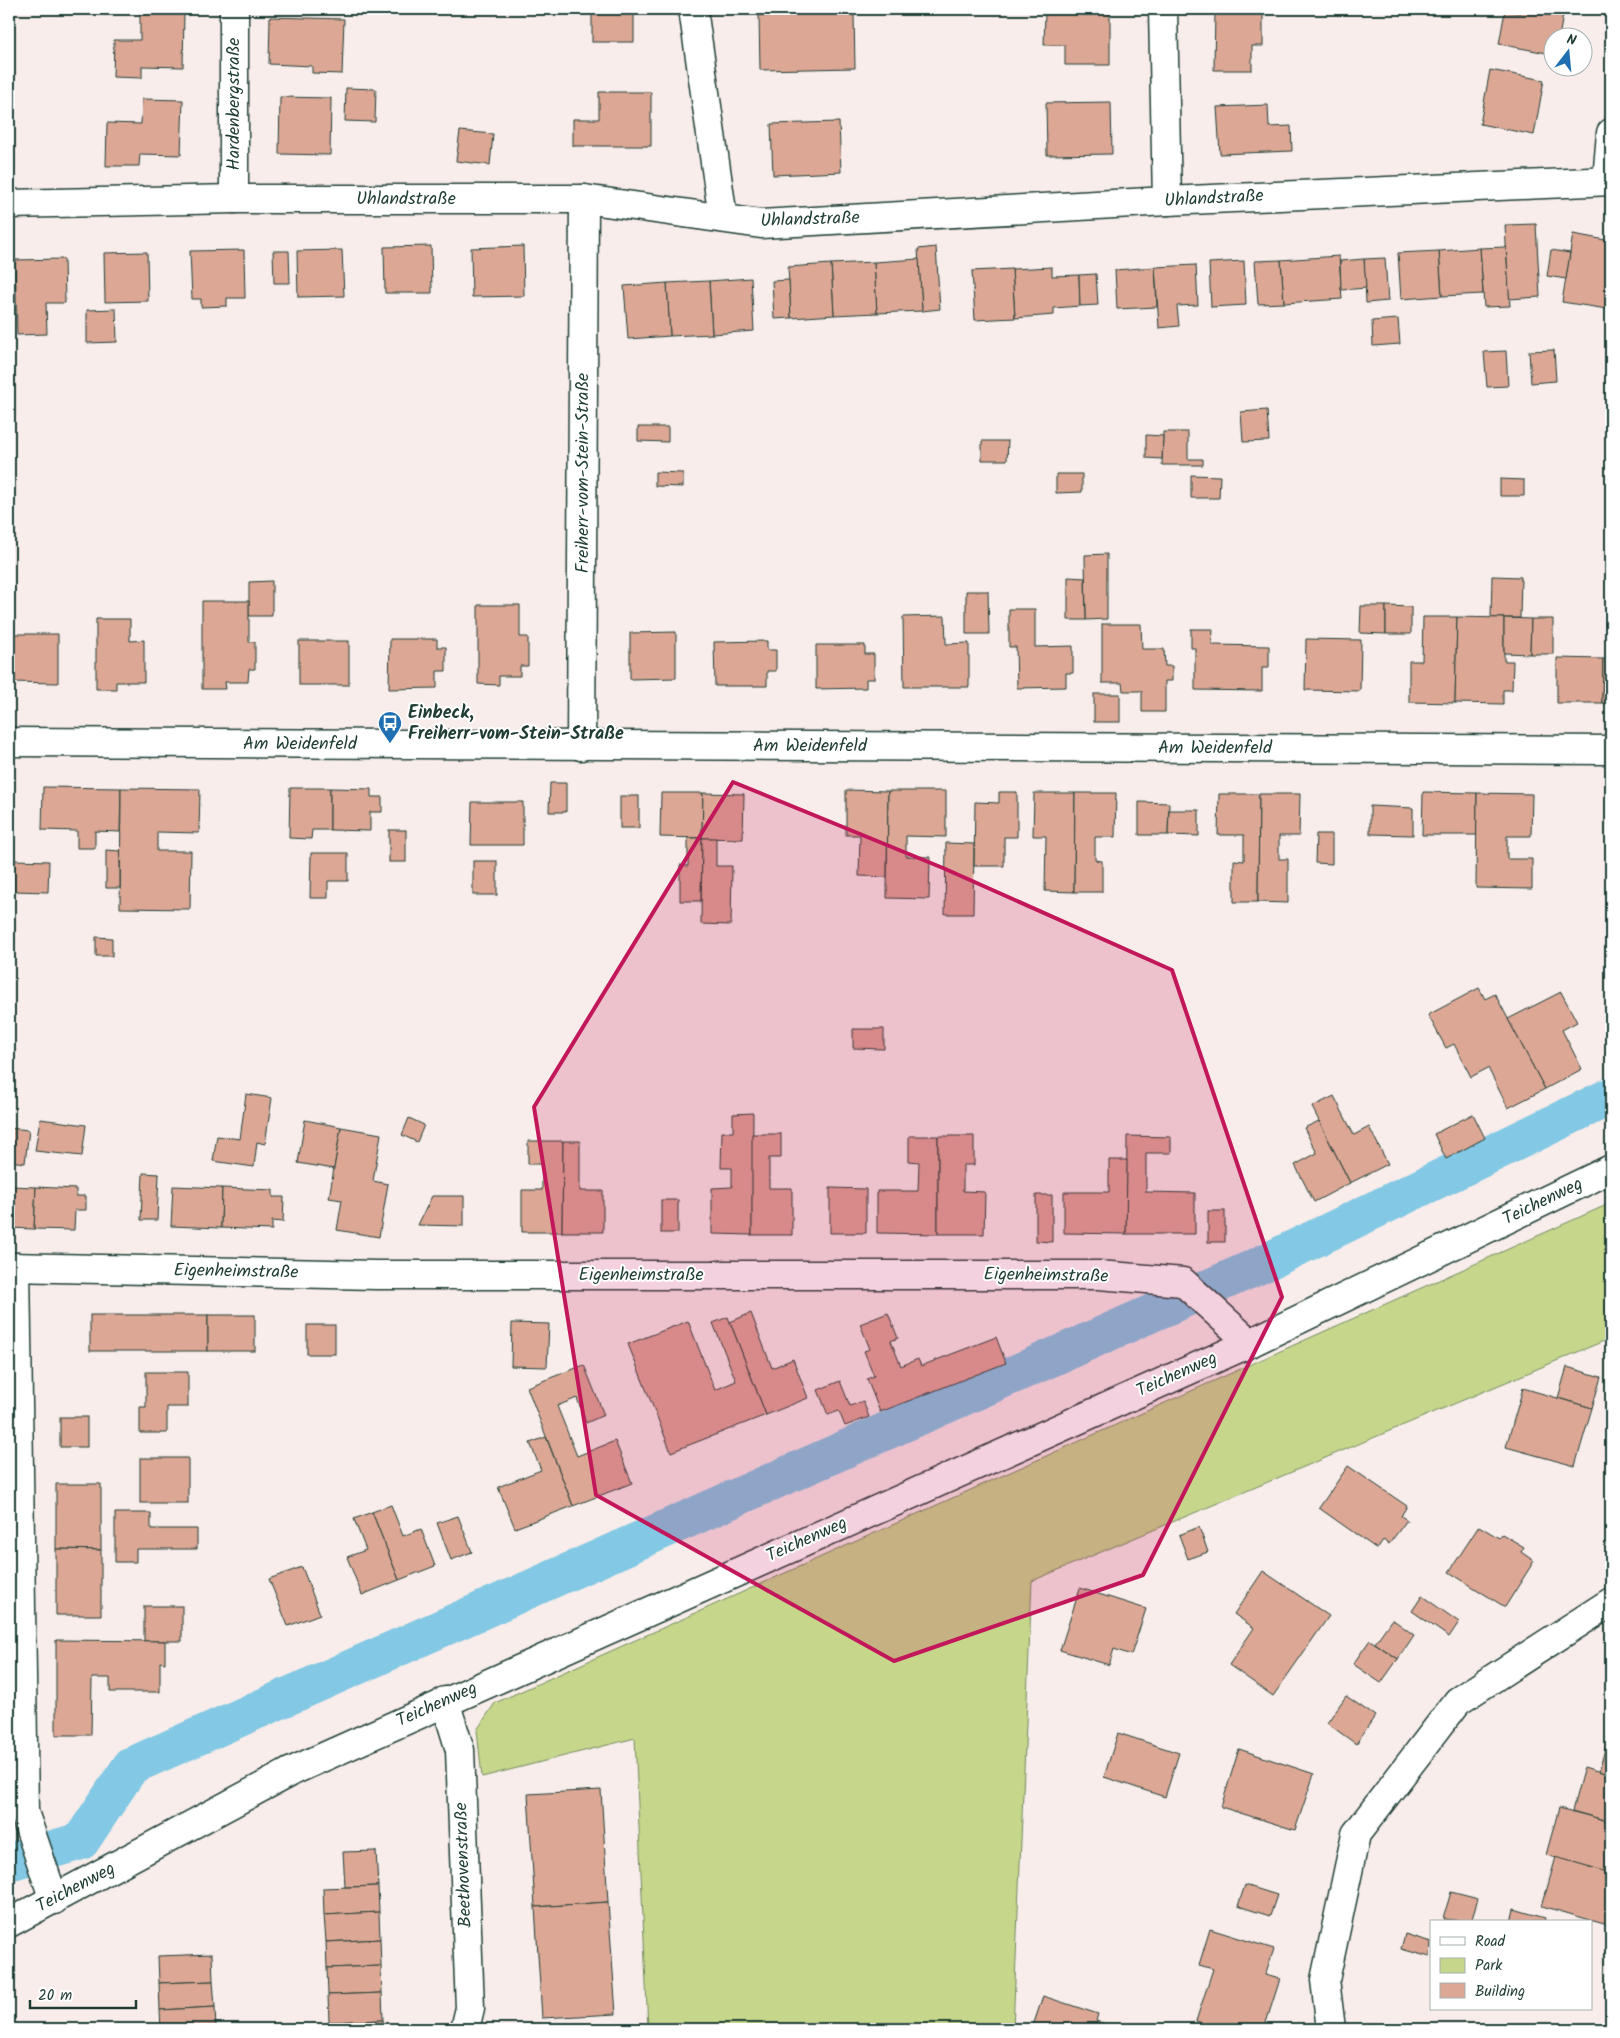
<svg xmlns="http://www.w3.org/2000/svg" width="1620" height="2038" font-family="Kalam,sans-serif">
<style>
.green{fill:#c6d78c;stroke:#728a60}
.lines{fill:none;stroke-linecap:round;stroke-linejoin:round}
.canal{stroke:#83c8e4;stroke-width:38}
.building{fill:#dda795;stroke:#1f3d34}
.minor-casing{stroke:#1f3d34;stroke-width:31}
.minor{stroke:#fff;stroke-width:28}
.marked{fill:#c2185b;fill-opacity:0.2;stroke:#c2185b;stroke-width:4;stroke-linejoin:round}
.labels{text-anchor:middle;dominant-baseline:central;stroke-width:4;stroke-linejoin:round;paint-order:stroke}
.street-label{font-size:18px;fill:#1f3d34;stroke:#fff}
.poi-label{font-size:18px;font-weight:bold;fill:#1f3d34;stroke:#fff;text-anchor:start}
</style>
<rect width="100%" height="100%" fill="#f8edea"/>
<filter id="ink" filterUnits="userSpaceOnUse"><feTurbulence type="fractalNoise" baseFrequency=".02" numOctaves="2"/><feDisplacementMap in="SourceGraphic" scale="10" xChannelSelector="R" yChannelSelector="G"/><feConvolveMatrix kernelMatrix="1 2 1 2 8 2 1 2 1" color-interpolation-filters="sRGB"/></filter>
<g filter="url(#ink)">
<polygon class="green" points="1611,1203 1611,1338 1032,1581 1013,2029 648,2029 635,1738 482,1777 477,1730 495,1703"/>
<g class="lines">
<polyline class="canal" points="9,1862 81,1841 131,1766 1256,1267 1611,1096"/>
</g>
<g class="building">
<rect x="592" y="9" width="42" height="33"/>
<polygon points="1215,9 1263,9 1263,46 1252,46 1252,70 1214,70"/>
<polygon points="1521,9 1564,9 1559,38 1552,38 1552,54 1499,44 1505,11 1520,13"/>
<polygon points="140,10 184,12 183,67 142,66 142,78 113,77 114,40 140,40"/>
<polygon points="1045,13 1110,13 1110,65 1065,65 1065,45 1044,45"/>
<polygon points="854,14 855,68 760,70 759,15"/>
<polygon points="270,17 344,19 342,74 312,73 312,66 269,64"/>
<polygon points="1490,70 1544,80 1534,135 1480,124"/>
<polygon points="346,88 376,89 375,122 345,121"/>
<polygon points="599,92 651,92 651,146 573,146 573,119 599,119"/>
<polygon points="280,97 331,98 330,155 279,154"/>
<polygon points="142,99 183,100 181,155 140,154 139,166 106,166 107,123 141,124"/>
<polygon points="1111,102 1112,154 1047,155 1046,103"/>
<polygon points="1268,105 1269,127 1291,126 1292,151 1220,154 1217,107"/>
<polygon points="839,122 841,172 773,175 771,124"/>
<polygon points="460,131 493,134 490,165 456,161"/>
<polygon points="1536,224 1540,297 1509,299 1505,225"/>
<polygon points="1573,234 1611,241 1611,287 1607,309 1562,302"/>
<polygon points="431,246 432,293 385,293 384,247"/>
<polygon points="523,246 524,296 472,297 471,248"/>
<polygon points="936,247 940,309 922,311 918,249"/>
<polygon points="1506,247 1510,306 1484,307 1480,248"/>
<polygon points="1480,248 1483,294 1442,296 1439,251"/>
<polygon points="244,250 245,298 227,298 227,306 201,307 201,299 192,299 190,251"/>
<polygon points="342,250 344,296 298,297 297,251"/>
<polygon points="1551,250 1570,253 1566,279 1547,276"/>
<polygon points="273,251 289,251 290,283 274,283"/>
<polygon points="1439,251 1442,296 1401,299 1398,253"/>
<polygon points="147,252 148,301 105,302 104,253"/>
<polygon points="1339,256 1342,299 1284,303 1281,260"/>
<polygon points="1385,258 1388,301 1366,303 1364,259"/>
<polygon points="64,259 65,303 46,303 47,334 17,335 15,260"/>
<polygon points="919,259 922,311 877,313 874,262"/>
<polygon points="1364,259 1366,288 1341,290 1340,261"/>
<polygon points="1281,260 1284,303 1258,304 1255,261"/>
<polygon points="1244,261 1246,305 1211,307 1209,263"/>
<polygon points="874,262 877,313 834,315 831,264"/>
<polygon points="831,264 834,315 791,318 788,267"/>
<polygon points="1196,265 1198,305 1177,306 1179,326 1159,328 1155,267"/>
<polygon points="1052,267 1052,276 1079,275 1080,306 1054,308 1054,315 1015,318 1012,269"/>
<polygon points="1155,267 1157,307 1117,309 1115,270"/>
<polygon points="1012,269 1015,318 975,320 972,271"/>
<polygon points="1096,274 1098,305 1080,306 1079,275"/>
<polygon points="751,278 754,331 712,334 709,281"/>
<polygon points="789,280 791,318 774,319 772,281"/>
<polygon points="709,281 712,334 670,336 667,283"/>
<polygon points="667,283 670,336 628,339 624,286"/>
<polygon points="116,309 117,342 87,343 87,310"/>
<polygon points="1398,319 1400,344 1373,346 1372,321"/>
<polygon points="1554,350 1556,381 1531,383 1529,351"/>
<polygon points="1506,351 1508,386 1487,387 1484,352"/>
<polygon points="1267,410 1269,441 1243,442 1241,412"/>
<polygon points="638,427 668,427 668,442 638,441"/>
<polygon points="1163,432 1188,432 1188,459 1203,459 1203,465 1162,465"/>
<polygon points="1146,435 1163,436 1162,459 1146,458"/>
<polygon points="982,441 1008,441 1007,460 982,460"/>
<polygon points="655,472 683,473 683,487 655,486"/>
<polygon points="1056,474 1082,474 1082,492 1056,493"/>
<polygon points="1191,475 1220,476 1219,498 1191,498"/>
<polygon points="1500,479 1524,480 1524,496 1500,496"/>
<polygon points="1107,554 1107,619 1086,620 1085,555"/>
<polygon points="1492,576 1521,577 1520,618 1491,618"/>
<polygon points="1068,577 1085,578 1086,620 1068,620"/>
<polygon points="272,581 272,616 249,616 249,582"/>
<polygon points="966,591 988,591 989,634 966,634"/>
<polygon points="202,601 249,601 249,642 255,642 255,669 249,669 248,682 225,682 226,689 202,689"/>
<polygon points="478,605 520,605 520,637 528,637 528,666 520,666 520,676 499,676 499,685 478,684"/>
<polygon points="1361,606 1386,606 1386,634 1360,633"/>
<polygon points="1386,606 1411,607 1411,634 1386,634"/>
<polygon points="1009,609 1035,609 1035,647 1073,646 1073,673 1066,673 1066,687 1017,688 1016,647 1009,647"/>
<polygon points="945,616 946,644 969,643 969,687 904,687 903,617"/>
<polygon points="1423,617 1457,617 1455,703 1409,702 1409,661 1422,661"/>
<polygon points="1457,617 1504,618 1504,661 1513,661 1512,690 1503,690 1503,704 1455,703"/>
<polygon points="1504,618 1531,619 1530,654 1504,653"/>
<polygon points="96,619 130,619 130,641 144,640 144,682 116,682 116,689 96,689"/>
<polygon points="1531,619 1553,619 1553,654 1530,654"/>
<polygon points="1102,624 1141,624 1142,649 1164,649 1165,666 1172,666 1172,681 1165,681 1165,712 1142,712 1142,691 1123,691 1122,683 1102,683"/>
<polygon points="1191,629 1213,629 1212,645 1269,646 1269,668 1262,668 1262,691 1195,690 1195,648 1191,648"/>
<polygon points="676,632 676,678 630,679 630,633"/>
<polygon points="9,634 58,634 58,683 9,682"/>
<polygon points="390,639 437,639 437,647 446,647 446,671 437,671 437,688 389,689"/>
<polygon points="1306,639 1361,640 1360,691 1305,690"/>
<rect x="299" y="641" width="50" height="44"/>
<polygon points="767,641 767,650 776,650 776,671 767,671 767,686 715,686 714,642"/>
<polygon points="816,645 865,645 865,654 874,654 874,679 866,679 866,688 816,689"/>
<polygon points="1557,658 1603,659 1602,703 1557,703"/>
<polygon points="1603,659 1611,659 1611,704 1602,703"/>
<rect x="1094" y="694" width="26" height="28"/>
<polygon points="550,783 566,783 566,812 549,812"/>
<polygon points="43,787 121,788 120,832 95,831 95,848 77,848 77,831 42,830"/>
<polygon points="121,788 200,789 199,833 157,832 157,851 191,851 190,909 120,908"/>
<polygon points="290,788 330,788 330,830 312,830 311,839 289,838"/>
<polygon points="330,788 371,789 371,797 382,797 382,812 370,812 370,831 330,830"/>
<polygon points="846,790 888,791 887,877 859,876 860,835 846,835"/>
<polygon points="888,791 946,791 946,837 906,836 906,856 930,857 929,899 887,898"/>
<polygon points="999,792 1017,792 1017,837 1004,837 1004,866 974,866 975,802 999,803"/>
<polygon points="1423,792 1477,793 1477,835 1422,835"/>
<polygon points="661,793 703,793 702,838 660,837"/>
<polygon points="703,793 744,794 743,839 702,838"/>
<polygon points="1034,793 1075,793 1074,892 1045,891 1046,836 1033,836"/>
<polygon points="1075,793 1116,793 1115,837 1095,837 1095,860 1102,861 1102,892 1074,892"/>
<polygon points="1477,793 1532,794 1531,836 1507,836 1507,859 1532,859 1532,889 1476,888"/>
<polygon points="1219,794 1259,794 1258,902 1234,902 1234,860 1244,861 1244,835 1218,835"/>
<polygon points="1259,794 1300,794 1299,836 1279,836 1279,859 1288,859 1288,903 1258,902"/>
<rect x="620" y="796" width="19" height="32"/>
<polygon points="472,802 523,802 523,845 471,845"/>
<polygon points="1139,802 1169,803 1168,835 1139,835"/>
<polygon points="1370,806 1413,808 1413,835 1370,834"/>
<polygon points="1169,810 1199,810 1199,836 1168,835"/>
<rect x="389" y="830" width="17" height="32"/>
<polygon points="1316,834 1332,834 1332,864 1315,863"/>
<polygon points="688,838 702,838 701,901 680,901 680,865 688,866"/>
<polygon points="702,838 716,838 716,866 732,866 731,925 701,924"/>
<polygon points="946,843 974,844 973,914 945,914"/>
<polygon points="106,850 120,851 120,888 106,888"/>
<polygon points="311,853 348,853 348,881 328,881 328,898 310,898"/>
<polygon points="9,860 14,860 13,891 9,891"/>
<polygon points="14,860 49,861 48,892 13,891"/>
<rect x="473" y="861" width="24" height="34"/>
<polygon points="96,937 112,938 112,956 96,956"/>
<polygon points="1479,988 1485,999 1495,994 1545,1089 1508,1108 1488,1068 1471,1077 1454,1044 1446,1048 1428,1015"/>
<polygon points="1561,992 1577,1022 1562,1030 1582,1069 1545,1089 1508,1019"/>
<polygon points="853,1029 884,1029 884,1049 853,1048"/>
<polygon points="246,1094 272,1098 265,1144 257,1142 254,1167 213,1161 217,1136 240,1139"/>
<polygon points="1334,1096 1354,1135 1369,1127 1388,1164 1350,1183 1312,1107"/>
<polygon points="753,1113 752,1235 712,1234 712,1188 732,1187 732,1168 721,1168 722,1132 733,1132 733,1114"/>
<polygon points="1473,1114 1485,1138 1446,1159 1434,1134"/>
<polygon points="409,1118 424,1125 417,1142 402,1135"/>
<polygon points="40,1119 86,1125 82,1156 35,1151"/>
<polygon points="305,1120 341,1127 334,1169 298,1163"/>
<polygon points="1319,1121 1350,1183 1314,1202 1295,1165 1317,1153 1304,1128"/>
<polygon points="341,1127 381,1134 373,1181 388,1184 379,1237 337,1230 342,1200 329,1198"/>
<polygon points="9,1128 29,1130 25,1163 9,1161"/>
<polygon points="752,1134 781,1134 781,1158 769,1158 769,1188 792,1188 792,1235 752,1235"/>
<polygon points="909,1136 938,1136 938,1234 877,1233 877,1191 918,1191 919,1162 909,1161"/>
<polygon points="938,1136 974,1136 974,1165 963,1165 963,1191 985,1192 984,1234 938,1234"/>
<polygon points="1127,1136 1171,1137 1171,1153 1146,1153 1146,1192 1195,1193 1195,1234 1126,1234"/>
<polygon points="528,1141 563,1141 562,1232 522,1232 522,1190 542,1190 542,1164 528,1164"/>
<polygon points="563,1141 580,1141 580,1191 603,1191 603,1232 562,1232"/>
<polygon points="1109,1160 1127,1160 1126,1234 1064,1233 1064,1192 1109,1192"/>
<polygon points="143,1173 159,1174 157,1220 141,1220"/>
<polygon points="9,1186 36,1187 34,1229 9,1228"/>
<polygon points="173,1186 222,1188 221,1228 171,1226"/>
<polygon points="36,1187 76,1189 76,1196 86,1196 86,1210 75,1210 74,1230 34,1229"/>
<polygon points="222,1188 273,1190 273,1197 284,1197 283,1222 272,1221 272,1230 221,1228"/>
<polygon points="830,1188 866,1189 866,1233 830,1233"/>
<polygon points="1036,1195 1052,1195 1052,1242 1036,1241"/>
<polygon points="432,1196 464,1196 464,1226 418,1225"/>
<rect x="661" y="1200" width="17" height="33"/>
<rect x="1208" y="1211" width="17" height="31"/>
<polygon points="751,1313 772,1368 793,1359 808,1398 766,1415 730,1322"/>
<polygon points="888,1313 898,1338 891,1341 901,1366 918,1359 921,1366 996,1337 1006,1363 880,1412 867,1379 874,1376 864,1351 870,1349 860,1324"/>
<rect x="90" y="1315" width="118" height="36"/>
<rect x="208" y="1315" width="47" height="36"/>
<polygon points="728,1317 766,1415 671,1452 628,1344 688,1321 715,1390 736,1381 713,1323"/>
<polygon points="512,1323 549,1324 547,1367 511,1366"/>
<rect x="307" y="1325" width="28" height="29"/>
<polygon points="584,1365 604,1415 586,1423 577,1398 557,1406 577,1456 615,1441 632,1483 573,1506 527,1387"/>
<polygon points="1567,1367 1601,1377 1592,1408 1558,1398"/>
<polygon points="146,1372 188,1372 188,1407 167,1407 167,1433 140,1433 140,1407 146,1407"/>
<polygon points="840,1381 850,1406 863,1401 869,1417 845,1426 839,1411 828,1415 818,1390"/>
<polygon points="1523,1388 1592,1408 1575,1466 1506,1447"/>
<rect x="60" y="1417" width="27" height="30"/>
<polygon points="546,1437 573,1506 515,1528 498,1487 541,1470 530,1443"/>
<rect x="140" y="1458" width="48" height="45"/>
<polygon points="1348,1466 1407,1506 1401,1516 1407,1520 1389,1544 1383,1540 1377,1549 1319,1508"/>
<polygon points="56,1484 101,1484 101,1550 56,1549"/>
<polygon points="391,1505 403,1536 421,1529 435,1566 399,1580 372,1512"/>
<polygon points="372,1512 399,1580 362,1595 347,1557 366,1550 354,1519"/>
<polygon points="115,1513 151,1513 151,1529 197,1529 197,1549 136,1549 136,1562 115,1562"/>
<polygon points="458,1516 472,1552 451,1560 437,1523"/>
<polygon points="1479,1526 1499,1538 1502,1534 1524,1547 1521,1552 1534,1561 1505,1607 1449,1572"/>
<polygon points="1199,1527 1208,1552 1188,1559 1179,1535"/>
<polygon points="56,1549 101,1550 101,1615 56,1615"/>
<polygon points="302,1567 320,1614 288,1626 269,1579"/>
<polygon points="1263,1571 1329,1616 1273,1696 1229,1665 1254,1628 1234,1614"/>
<polygon points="1080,1588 1146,1609 1131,1655 1114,1649 1109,1665 1060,1650"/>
<polygon points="1422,1596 1459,1622 1449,1637 1412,1611"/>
<rect x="144" y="1606" width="38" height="35"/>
<polygon points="1392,1619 1414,1635 1398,1659 1375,1643"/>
<polygon points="56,1640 165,1641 165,1663 160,1662 160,1692 110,1692 110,1678 92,1678 91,1735 56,1735"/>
<polygon points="1370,1640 1398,1659 1381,1683 1353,1664"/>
<polygon points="1346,1696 1375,1716 1356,1744 1327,1723"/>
<polygon points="1611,1727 1611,1775 1599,1771"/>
<polygon points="1118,1733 1179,1753 1165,1797 1104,1777"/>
<polygon points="1239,1749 1314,1774 1295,1830 1221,1807"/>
<polygon points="1584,1767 1611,1775 1611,1822 1572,1811"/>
<polygon points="601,1790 608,1902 535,1907 528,1794"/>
<polygon points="1559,1808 1611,1822 1611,1873 1546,1855"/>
<polygon points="376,1851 378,1886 345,1887 343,1852"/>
<polygon points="1556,1857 1611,1873 1611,1926 1542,1906"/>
<polygon points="1245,1885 1277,1895 1270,1916 1238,1906"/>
<polygon points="378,1886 379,1912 324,1915 323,1888"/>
<polygon points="1451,1892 1478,1899 1471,1922 1443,1919"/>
<polygon points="608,1902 616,2014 542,2018 535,1907"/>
<polygon points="1514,1909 1545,1918 1544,1922 1511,1922"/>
<polygon points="379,1912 380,1939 326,1942 324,1915"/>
<polygon points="1210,1929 1274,1949 1265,1975 1280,1979 1264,2029 1220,2029 1196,2021 1213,1969 1199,1965"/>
<polygon points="1405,1934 1431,1942 1430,1957 1401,1949"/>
<polygon points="380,1939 381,1966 327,1968 326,1942"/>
<polygon points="212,1954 213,1981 159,1983 158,1956"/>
<polygon points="381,1966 382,1993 328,1995 327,1968"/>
<polygon points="213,1981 215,2007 160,2010 159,1983"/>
<polygon points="382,1993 383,2020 329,2022 328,1995"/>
<polygon points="1043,1996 1098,2014 1096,2021 1122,2029 1032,2029"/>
<polygon points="215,2007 216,2029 161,2029 160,2010"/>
<polygon points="383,2020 384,2029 329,2029 329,2022"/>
</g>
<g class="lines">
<g class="minor-casing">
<g id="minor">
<polyline points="693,9 723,218"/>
<polyline points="1163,9 1167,201"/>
<polyline points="1607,180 1611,133"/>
<polyline points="234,199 234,9"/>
<polyline points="9,204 234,199 584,199 761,224 1167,201 1611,181"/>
<polyline points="9,742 1611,750"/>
<polyline points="581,746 584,199"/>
<polyline points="9,1267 376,1275 1099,1275 1183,1282 1250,1343"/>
<polyline points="16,1267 24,1812 54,1900"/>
<polyline points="445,1701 460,1750 470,2008 465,2029"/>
<polyline points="9,1923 290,1772 1250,1343 1611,1169"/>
<polyline points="1331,2029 1325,1980 1356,1834 1458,1701 1611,1602"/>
</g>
</g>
<use href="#minor" class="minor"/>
</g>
</g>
<path class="marked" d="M733,782L943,868L1172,970L1282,1297L1143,1575L894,1661L596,1495L534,1107Z"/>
<defs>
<g id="bus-pin" transform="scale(1.25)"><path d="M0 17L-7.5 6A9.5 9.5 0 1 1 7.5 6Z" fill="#1f6fb2" stroke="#fff"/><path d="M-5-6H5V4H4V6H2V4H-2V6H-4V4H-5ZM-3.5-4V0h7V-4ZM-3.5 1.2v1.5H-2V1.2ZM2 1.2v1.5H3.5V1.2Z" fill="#fff"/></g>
</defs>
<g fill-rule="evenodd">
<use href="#bus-pin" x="390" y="723"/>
</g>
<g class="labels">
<g class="street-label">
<text transform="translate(234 104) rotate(-90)">Hardenbergstraße</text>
<text x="406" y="199">Uhlandstraße</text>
<text transform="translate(1214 199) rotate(-3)">Uhlandstraße</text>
<text transform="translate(810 220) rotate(-2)">Uhlandstraße</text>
<text transform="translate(583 473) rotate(-90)">Freiherr-vom-Stein-Straße</text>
<text x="300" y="744">Am Weidenfeld</text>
<text x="810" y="746">Am Weidenfeld</text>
<text x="1215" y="748">Am Weidenfeld</text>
<text transform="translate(1543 1202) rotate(-26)">Teichenweg</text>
<text transform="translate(236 1272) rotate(1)">Eigenheimstraße</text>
<text x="641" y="1275">Eigenheimstraße</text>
<text transform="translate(1046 1276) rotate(1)">Eigenheimstraße</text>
<text transform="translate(1177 1375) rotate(-24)">Teichenweg</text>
<text transform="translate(807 1540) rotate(-24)">Teichenweg</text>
<text transform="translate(437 1705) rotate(-24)">Teichenweg</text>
<text transform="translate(464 1865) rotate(-92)">Beethovenstraße</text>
<text transform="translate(76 1888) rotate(-28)">Teichenweg</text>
</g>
<g class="poi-label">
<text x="408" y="713">Einbeck,<tspan x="408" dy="21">Freiherr-vom-Stein-Straße</tspan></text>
</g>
</g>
<rect width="1620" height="2038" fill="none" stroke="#fff" stroke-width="30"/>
<rect x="15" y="15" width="1590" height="2008" fill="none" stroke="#1f3d34" stroke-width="2" filter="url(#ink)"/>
<rect x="1430" y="1920" width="162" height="90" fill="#ffffff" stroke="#a5b1ae"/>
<rect x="1440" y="1937" width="25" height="8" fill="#ffffff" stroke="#a5b1ae"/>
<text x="1475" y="1946" font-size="15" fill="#1f3d34">Road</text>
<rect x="1440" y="1958" width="25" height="15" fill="#c6d78c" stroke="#a5b1ae"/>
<text x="1475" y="1970" font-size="15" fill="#1f3d34">Park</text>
<rect x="1440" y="1983" width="25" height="15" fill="#dda795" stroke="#a5b1ae"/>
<text x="1475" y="1996" font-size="15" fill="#1f3d34">Building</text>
<g transform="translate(1568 52) rotate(16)"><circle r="24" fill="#ffffff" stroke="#a5b1ae"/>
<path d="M0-4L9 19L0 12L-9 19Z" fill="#1f6fb2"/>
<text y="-8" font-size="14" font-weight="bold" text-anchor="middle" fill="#1f3d34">N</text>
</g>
<path d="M30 2000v8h106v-8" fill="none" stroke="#1f3d34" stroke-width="2.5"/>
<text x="38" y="2000" font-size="15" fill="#1f3d34" stroke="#ffffff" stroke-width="4" paint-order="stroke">20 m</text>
</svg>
